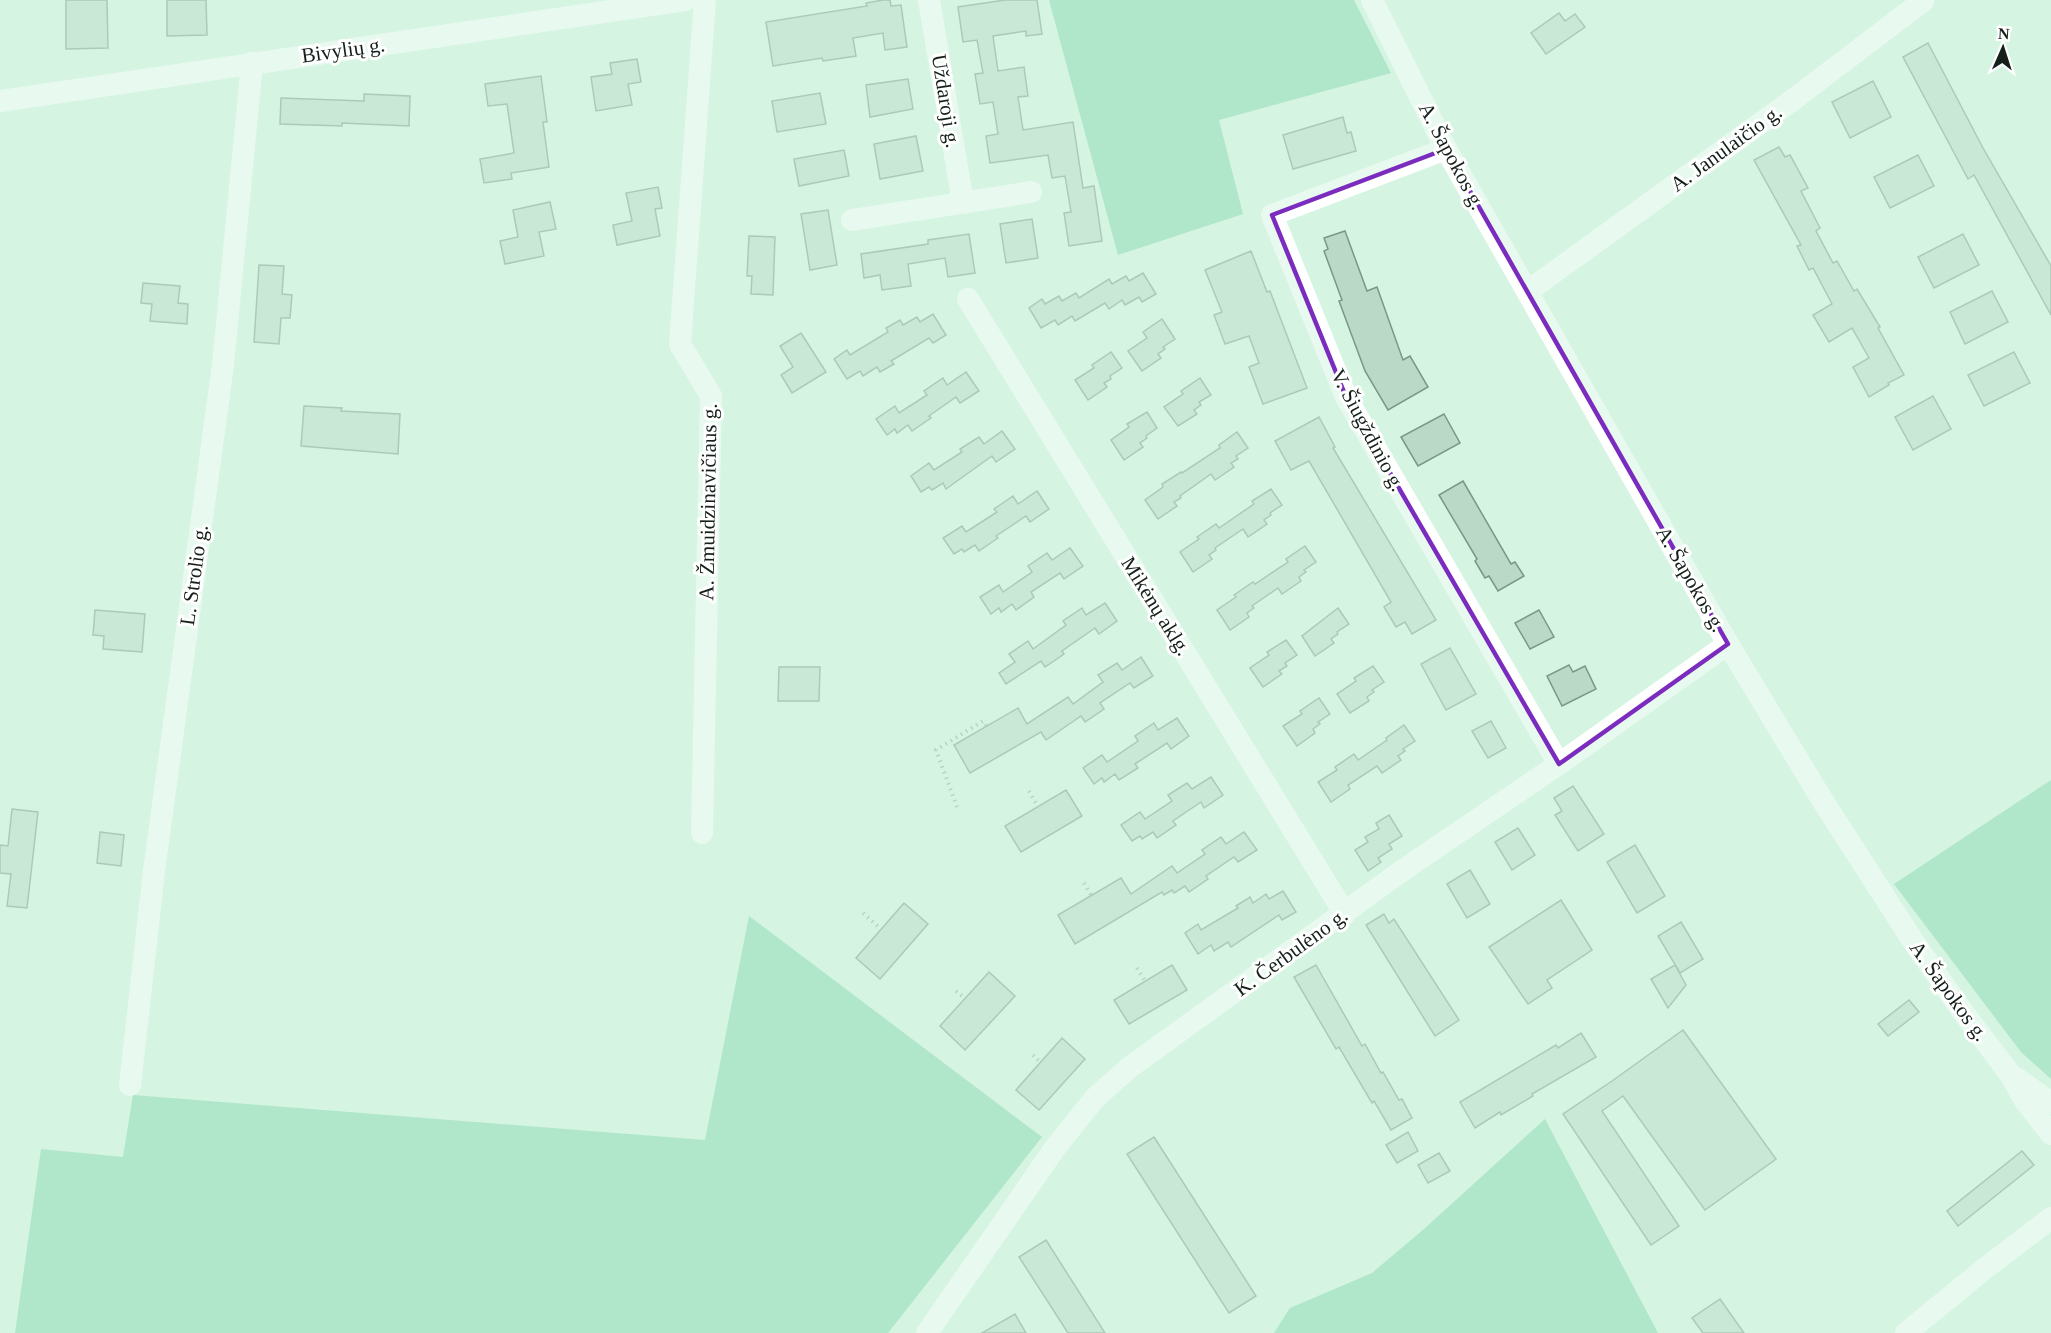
<svg xmlns="http://www.w3.org/2000/svg" width="2051" height="1333" font-family="'Times New Roman',serif">
<style>
.green{fill:#83d5aa}
.building{fill:#bad9c7;stroke:#7b9787;stroke-width:1.5}
.lines{fill:none;stroke-linecap:round;stroke-linejoin:round}
.path{stroke:#96aea0;stroke-width:4;stroke-dasharray:1.5 4.5;stroke-linecap:butt}
.minor{stroke:#fff;stroke-width:22}
.marked{fill:none;stroke:#7b2cbf;stroke-width:4.5;stroke-linejoin:round}
.labels{text-anchor:middle;dominant-baseline:central;stroke-width:6;stroke-linejoin:round;paint-order:stroke}
.street-label{font-size:21px;fill:#15201a;stroke:#fff}
</style>
<rect width="100%" height="100%" fill="#d5f4e2"/>
<g class="green">
<polygon points="1049,0 1354,0 1391,73 1219,120 1243,214 1118,255"/>
<polygon points="2051,780 2051,1079 2021,1052 1894,884"/>
<polygon points="749,916 1042,1137 888,1333 15,1333 41,1149 123,1157 133,1095 705,1140"/>
<polygon points="1545,1119 1658,1333 1274,1333 1290,1308 1372,1273 1424,1229"/>
</g>
<g class="building">
<polygon points="66,0 107,0 108,48 66,49"/>
<polygon points="167,0 206,0 207,35 167,36"/>
<polygon points="883,0 890,0 891,6 901,5 907,47 885,50 883,33 853,38 856,56 823,61 822,58 773,66 766,22 867,6 866,3"/>
<polygon points="1005,0 1037,0 1042,34 1026,36 1026,31 993,36 998,71 1024,67 1028,96 1018,97 1023,130 1073,122 1083,188 1094,186 1102,241 1069,246 1064,213 1071,212 1065,176 1052,178 1048,155 990,163 986,136 998,134 993,102 980,104 975,74 983,73 977,40 963,42 958,7"/>
<polygon points="1559,13 1565,21 1575,14 1585,27 1546,54 1531,33"/>
<polygon points="1928,43 1983,148 2051,266 2051,315 1974,175 1968,179 1903,57"/>
<polygon points="637,59 641,82 628,84 632,105 596,111 591,77 612,74 610,63"/>
<polygon points="541,76 547,122 543,122 549,167 511,173 512,179 484,183 480,159 514,153 507,104 488,106 485,84"/>
<polygon points="908,79 913,109 870,117 866,85"/>
<polygon points="1873,81 1891,117 1850,138 1832,102"/>
<polygon points="820,93 826,124 777,132 772,101"/>
<polygon points="364,94 410,96 409,126 342,123 342,126 280,124 281,98 364,101"/>
<polygon points="1343,117 1347,133 1351,132 1356,151 1293,169 1283,135"/>
<polygon points="916,136 923,171 880,179 874,144"/>
<polygon points="1779,147 1785,157 1790,155 1808,188 1801,191 1820,228 1816,231 1833,263 1837,261 1854,291 1857,289 1880,327 1878,328 1904,375 1888,383 1889,385 1869,397 1853,367 1869,358 1852,328 1829,342 1813,315 1832,304 1813,268 1809,270 1797,246 1801,245 1754,160"/>
<polygon points="844,150 849,176 799,186 794,159"/>
<polygon points="1918,155 1934,186 1890,208 1874,177"/>
<polygon points="658,187 662,208 655,209 660,236 617,245 613,225 632,221 626,193"/>
<polygon points="550,202 556,229 539,232 544,256 505,264 500,241 518,237 513,210"/>
<polygon points="828,210 837,265 810,270 801,214"/>
<polygon points="1032,219 1038,258 1006,263 1000,224"/>
<polygon points="1345,231 1367,291 1377,287 1403,360 1410,356 1428,387 1388,410 1365,371 1339,301 1342,300 1324,251 1328,249 1324,238"/>
<polygon points="969,234 975,273 948,277 945,258 908,264 911,286 882,290 880,275 864,278 861,254 928,244 928,240"/>
<polygon points="1963,234 1979,265 1934,288 1918,257"/>
<polygon points="749,236 775,237 773,295 751,294 752,276 747,276"/>
<polygon points="1251,251 1267,292 1270,291 1307,388 1263,404 1249,367 1259,363 1249,336 1225,344 1214,315 1222,312 1205,270"/>
<polygon points="259,265 284,266 282,294 292,295 290,318 281,318 279,344 254,342"/>
<polygon points="1143,273 1156,294 1142,302 1139,297 1125,305 1122,300 1109,309 1105,303 1075,321 1072,316 1058,325 1055,320 1041,328 1029,308 1042,299 1045,304 1059,296 1062,301 1076,293 1079,298 1109,279 1112,284 1126,276 1129,281"/>
<polygon points="143,283 180,286 178,303 188,304 187,324 150,321 152,304 141,303"/>
<polygon points="1992,291 2008,322 1965,344 1950,312"/>
<polygon points="933,314 946,335 933,343 929,338 891,361 894,364 880,372 877,367 863,376 860,371 847,379 834,359 847,350 850,355 888,332 886,328 900,320 903,325 917,317 920,322"/>
<polygon points="1162,319 1175,339 1163,347 1165,349 1158,354 1161,358 1142,371 1128,351 1147,338 1143,332"/>
<polygon points="801,333 826,372 792,393 781,375 793,367 780,346"/>
<polygon points="1111,352 1122,368 1110,376 1111,379 1104,383 1107,387 1088,400 1075,380 1094,368 1092,365"/>
<polygon points="2014,352 2030,383 1984,406 1968,375"/>
<polygon points="966,372 979,391 960,403 956,397 929,416 931,418 912,431 908,425 897,433 895,429 887,435 876,419 895,406 899,413 927,395 924,391 943,378 947,385"/>
<polygon points="1200,378 1211,395 1199,402 1201,405 1194,410 1197,414 1178,426 1164,407 1183,394 1181,391"/>
<polygon points="1933,396 1951,429 1913,450 1895,417"/>
<polygon points="304,406 342,408 341,411 400,414 398,454 301,446"/>
<polygon points="1147,412 1157,428 1146,436 1147,438 1140,443 1143,447 1124,460 1111,440 1129,427 1127,424"/>
<polygon points="1444,414 1460,443 1418,466 1401,437"/>
<polygon points="1319,417 1335,447 1333,448 1436,620 1412,634 1405,622 1396,627 1384,607 1391,602 1309,461 1291,470 1275,441"/>
<polygon points="1002,431 1015,449 996,462 992,456 946,489 943,483 932,490 929,487 921,492 911,476 929,463 934,470 962,452 960,449 979,437 984,444"/>
<polygon points="1237,432 1248,448 1236,456 1238,459 1231,463 1234,467 1215,480 1211,474 1180,496 1181,498 1174,502 1177,506 1158,519 1145,500 1163,487 1162,484 1181,472 1182,473 1220,448 1219,445"/>
<polygon points="1463,481 1511,564 1515,562 1524,576 1498,591 1489,576 1485,578 1475,561 1477,559 1439,495"/>
<polygon points="1271,489 1282,505 1270,513 1271,515 1264,520 1267,524 1248,537 1243,529 1215,548 1216,550 1209,555 1212,559 1193,572 1180,552 1199,539 1197,537 1216,524 1219,528 1254,504 1252,501"/>
<polygon points="1037,491 1049,509 1030,522 1026,516 996,536 998,538 979,551 975,545 964,552 962,549 954,554 943,538 962,526 966,532 997,512 994,509 1013,496 1018,504"/>
<polygon points="1305,546 1316,562 1304,570 1306,572 1299,577 1301,581 1282,594 1278,588 1252,606 1254,608 1247,613 1249,617 1230,630 1217,610 1236,597 1234,595 1253,582 1255,584 1288,562 1286,559"/>
<polygon points="1070,548 1083,566 1064,579 1060,573 1031,592 1034,597 1016,610 1012,604 1001,612 999,608 991,614 980,597 999,585 1003,592 1032,572 1028,566 1047,553 1052,560"/>
<polygon points="1105,603 1117,621 1099,634 1095,628 1062,651 1064,654 1045,667 1041,661 1006,684 999,673 1015,662 1009,654 1028,641 1033,649 1066,625 1063,621 1082,608 1086,615"/>
<polygon points="1338,608 1349,624 1337,632 1338,634 1331,639 1334,643 1315,656 1302,636"/>
<polygon points="95,610 145,614 142,652 103,649 104,636 93,635"/>
<polygon points="1539,610 1554,637 1530,649 1515,623"/>
<polygon points="1286,640 1297,655 1285,663 1287,666 1279,671 1282,674 1263,687 1250,668 1269,655 1267,652"/>
<polygon points="1450,648 1476,694 1446,710 1421,664"/>
<polygon points="1141,657 1153,676 1134,688 1130,683 1100,703 1104,709 1085,722 1081,716 1046,740 1041,732 970,773 954,745 1018,708 1027,724 1068,697 1073,704 1103,682 1098,675 1117,663 1122,670"/>
<polygon points="1569,665 1573,672 1585,666 1596,689 1562,706 1547,676"/>
<polygon points="1373,666 1384,682 1372,690 1374,692 1367,697 1369,701 1350,713 1337,694 1356,681 1354,678"/>
<polygon points="779,667 820,667 819,701 778,701"/>
<polygon points="1319,698 1330,714 1318,722 1320,724 1313,729 1315,733 1297,746 1283,726 1302,714 1300,711"/>
<polygon points="1177,718 1189,736 1171,749 1167,743 1135,764 1138,768 1119,780 1115,774 1104,782 1102,778 1094,784 1083,768 1102,755 1107,762 1138,741 1135,736 1154,723 1158,730"/>
<polygon points="1491,721 1506,748 1488,758 1472,731"/>
<polygon points="1404,725 1415,741 1403,749 1405,751 1398,756 1401,760 1382,773 1377,766 1348,785 1350,789 1331,802 1318,782 1337,770 1335,767 1354,754 1358,760 1387,740 1386,738"/>
<polygon points="1211,777 1223,795 1204,808 1201,802 1173,821 1176,825 1157,838 1153,832 1142,839 1140,836 1132,841 1121,825 1140,812 1145,819 1172,801 1168,795 1187,783 1192,789"/>
<polygon points="1573,786 1604,834 1578,851 1555,815 1562,811 1554,798"/>
<polygon points="1066,790 1082,816 1021,852 1005,826"/>
<polygon points="12,809 38,812 27,908 7,906 11,874 0,873 0,845 8,846"/>
<polygon points="1389,815 1402,836 1389,844 1392,849 1378,858 1381,862 1368,871 1355,850 1368,842 1365,837 1379,829 1376,823"/>
<polygon points="1518,828 1535,855 1512,870 1495,842"/>
<polygon points="100,832 124,835 121,866 97,863"/>
<polygon points="1244,832 1257,850 1238,862 1234,857 1206,876 1208,879 1189,892 1185,886 1174,893 1172,890 1164,895 1162,892 1075,944 1058,915 1121,878 1131,894 1172,866 1177,873 1205,854 1202,850 1221,837 1226,844"/>
<polygon points="1635,845 1665,896 1637,913 1607,862"/>
<polygon points="1470,870 1490,904 1467,918 1447,884"/>
<polygon points="1283,891 1296,912 1282,920 1279,915 1231,947 1228,942 1214,951 1211,945 1198,954 1185,933 1198,924 1201,930 1238,908 1236,906 1250,897 1253,903 1266,894 1269,899"/>
<polygon points="1561,900 1592,950 1547,980 1552,988 1528,1004 1489,947"/>
<polygon points="904,903 928,924 880,979 856,958"/>
<polygon points="1384,914 1389,923 1394,919 1459,1020 1435,1036 1366,925"/>
<polygon points="1681,922 1703,959 1680,973 1658,936"/>
<polygon points="1172,965 1187,990 1129,1024 1114,1000"/>
<polygon points="1316,965 1362,1046 1365,1044 1381,1073 1383,1072 1399,1100 1402,1099 1412,1118 1391,1130 1374,1101 1372,1103 1339,1047 1336,1049 1294,977"/>
<polygon points="1675,965 1686,985 1668,1008 1651,979"/>
<polygon points="989,972 1015,996 965,1050 940,1026"/>
<polygon points="1909,1000 1919,1012 1888,1036 1878,1024"/>
<polygon points="1683,1030 1776,1159 1705,1210 1623,1096 1602,1111 1679,1226 1651,1245 1563,1114 1612,1081"/>
<polygon points="1581,1033 1596,1057 1532,1094 1533,1096 1501,1115 1500,1112 1475,1128 1460,1102 1556,1045 1558,1048"/>
<polygon points="1062,1038 1085,1059 1039,1110 1016,1090"/>
<polygon points="1408,1132 1418,1151 1397,1163 1386,1145"/>
<polygon points="1154,1137 1256,1296 1229,1313 1127,1154"/>
<polygon points="2022,1151 2034,1165 1958,1226 1947,1211"/>
<polygon points="1439,1153 1450,1171 1428,1183 1418,1165"/>
<polygon points="1046,1240 1105,1333 1068,1333 1019,1257"/>
<polygon points="1720,1299 1744,1333 1703,1333 1692,1318"/>
<polygon points="1015,1314 1026,1333 982,1333"/>
</g>
<g class="lines">
<g class="path">
<polyline points="1029,791 1038,807"/>
<polyline points="957,807 936,750 983,721 986,726"/>
<polyline points="1084,883 1091,895"/>
<polyline points="863,913 881,929"/>
<polyline points="1137,968 1145,981"/>
<polyline points="956,991 965,998"/>
<polyline points="1033,1055 1040,1062"/>
</g>
<g class="minor">
<polyline points="929,0 963,203"/>
<polyline points="1372,0 1446,149 1728,644 1821,798 1913,941 1960,1008 2010,1074 2026,1102 2051,1134"/>
<polyline points="0,101 685,0"/>
<polyline points="1446,149 1272,215 1346,397 1559,764"/>
<polyline points="852,220 1031,192"/>
<polyline points="1528,291 1794,99 1923,1"/>
<polyline points="968,299 1345,914"/>
<polyline points="702,833 711,396 680,344 705,0"/>
<polyline points="2016,1078 2051,1103"/>
<polyline points="130,1085 154,871 223,365 252,63"/>
<polyline points="927,1333 1055,1148 1095,1098 1130,1067 1406,868 1559,764 1728,644"/>
<polyline points="1906,1333 1983,1270 2051,1218"/>
</g>
</g>
<path d="M0 0H2051V1333H0ZM1446,149L1728,644L1559,764L1346,397L1272,215Z" fill="#d5f4e2" fill-opacity=".55" fill-rule="evenodd"/>
<path class="marked" d="M1446,149L1728,644L1559,764L1346,397L1272,215Z"/>
<g class="labels">
<g class="street-label">
<text transform="translate(343 50) rotate(-8)">Bivylių g.</text>
<text transform="translate(946 101) rotate(81)">Uždaroji g.</text>
<text transform="translate(1726 148) rotate(-36)">A. Janulaičio g.</text>
<text transform="translate(1452 156) rotate(62)">A. Šapokos g.</text>
<text transform="translate(1368 430) rotate(62)">V. Šiugždinio g.</text>
<text transform="translate(708 502) rotate(-89)">A. Žmuidzinavičiaus g.</text>
<text transform="translate(194 575) rotate(-82)">L. Strolio g.</text>
<text transform="translate(1691 579) rotate(60)">A. Šapokos g.</text>
<text transform="translate(1156 606) rotate(58)">Mikėnų aklg.</text>
<text transform="translate(1291 952) rotate(-36)">K. Čerbulėno g.</text>
<text transform="translate(1949 991) rotate(54)">A. Šapokos g.</text>
</g>
</g>
<g transform="translate(2003 48) rotate(3)" stroke="#ffffff" stroke-width="4.5" paint-order="stroke">
<path d="M0-4.5L10 22L0 15L-10 22Z" fill="#15201a"/>
<text y="-9" font-size="16" font-weight="bold" text-anchor="middle" fill="#15201a">N</text>
</g>
</svg>
